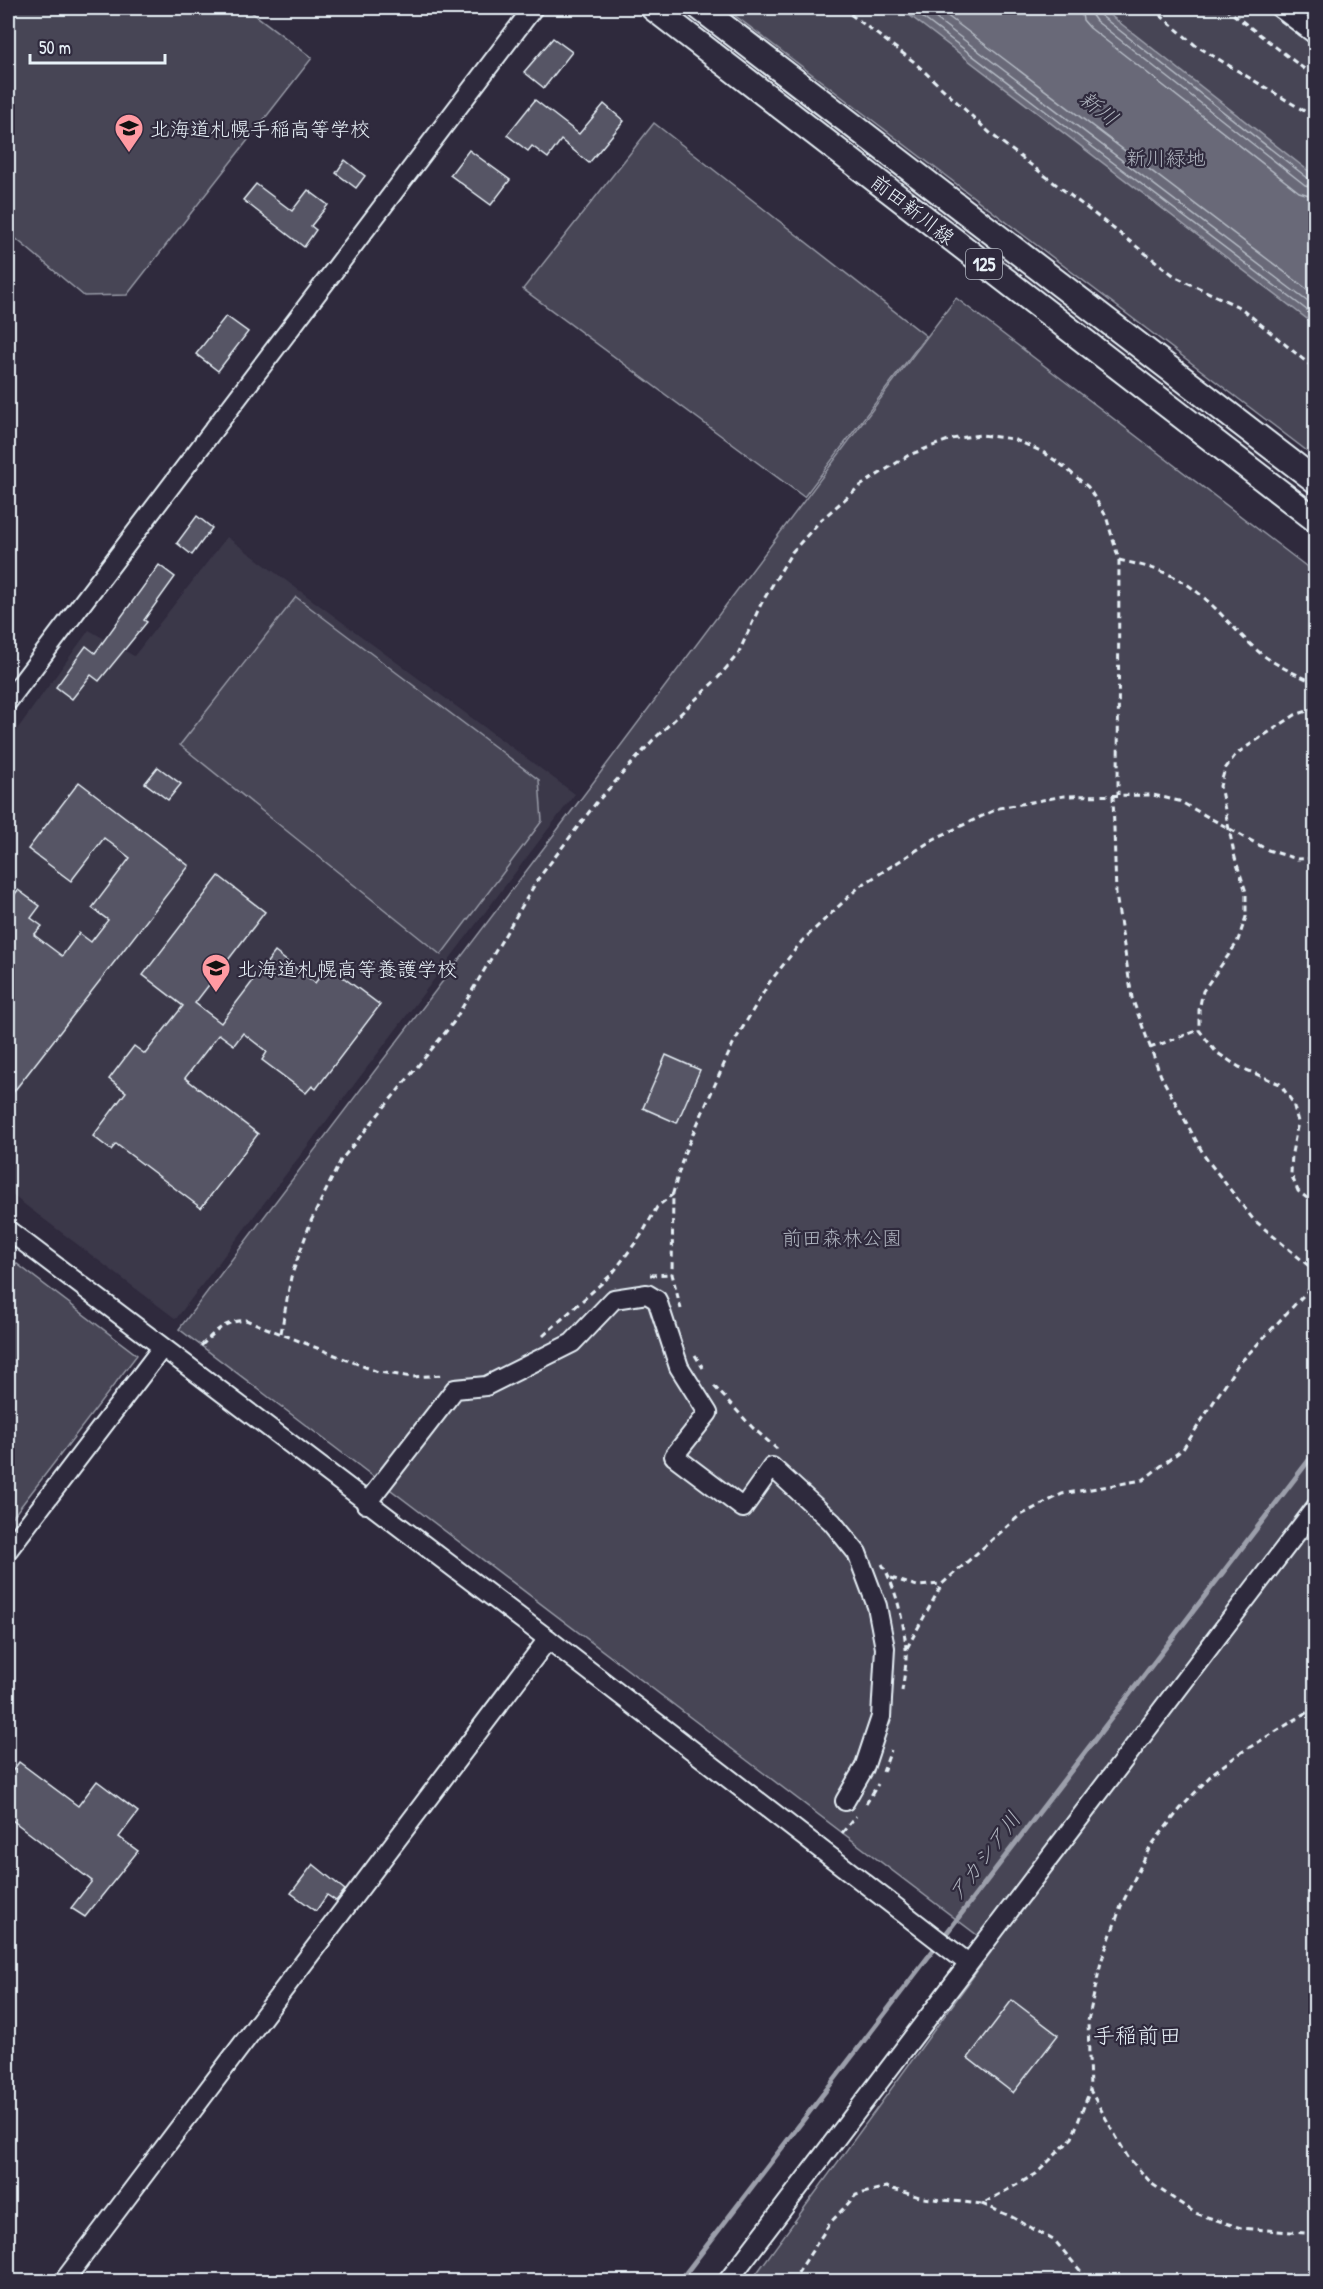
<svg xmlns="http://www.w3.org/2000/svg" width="1323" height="2289" font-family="'Patrick Hand','Klee One',sans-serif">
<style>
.built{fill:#3b3749}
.green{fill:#464455;stroke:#979aa6;stroke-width:1.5}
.water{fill:#696978;stroke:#9c9fab;stroke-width:1.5}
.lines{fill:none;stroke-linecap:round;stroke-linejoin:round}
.shore{stroke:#b5bbc5;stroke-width:1.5}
.stream{stroke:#9c9fab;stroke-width:5}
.building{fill:#575565;stroke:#e8f1f8;stroke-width:1.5}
.minor-casing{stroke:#e8f1f8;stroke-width:22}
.major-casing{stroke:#e8f1f8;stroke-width:28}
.path{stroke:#e8f1f8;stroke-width:3;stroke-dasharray:6 4.5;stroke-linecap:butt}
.minor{stroke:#2f2a3d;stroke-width:18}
.major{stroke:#2f2a3d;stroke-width:24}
.labels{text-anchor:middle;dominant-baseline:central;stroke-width:4.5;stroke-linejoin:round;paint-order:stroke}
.shield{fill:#2f2a3d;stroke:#b0b5c0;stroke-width:1.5}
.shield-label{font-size:18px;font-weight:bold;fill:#e8f1f8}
.poi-label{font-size:20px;fill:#e8f1f8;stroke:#2f2a3d;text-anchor:start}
.park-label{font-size:20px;fill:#afb4bf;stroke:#2f2a3d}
.street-label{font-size:20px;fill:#e8f1f8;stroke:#2f2a3d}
.water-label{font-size:21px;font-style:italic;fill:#afb4be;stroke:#2f2a3d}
.quarter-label{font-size:22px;fill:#e8f1f8;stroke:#2f2a3d}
</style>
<rect width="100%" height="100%" fill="#2f2a3d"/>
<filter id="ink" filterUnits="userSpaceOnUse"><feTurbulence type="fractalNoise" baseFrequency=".0167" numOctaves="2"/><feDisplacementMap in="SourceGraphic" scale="12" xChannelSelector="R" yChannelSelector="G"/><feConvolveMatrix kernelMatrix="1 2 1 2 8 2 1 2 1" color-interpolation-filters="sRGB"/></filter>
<g filter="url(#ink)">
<polygon class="built" points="227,537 575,794 176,1319 8,1192 8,742 89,630 134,656"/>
<g class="green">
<polygon points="8,8 246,8 312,58 127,295 84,296 8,232"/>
<polygon points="725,8 1263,8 1315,47 1315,457"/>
<polygon points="654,123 926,336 804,497 523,289"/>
<polygon points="956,298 1315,573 1315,2281 751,2281 994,1948 179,1329 574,808"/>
<polygon points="296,597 539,780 542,821 441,955 180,745"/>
<polygon points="8,1257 137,1355 8,1523"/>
</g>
<polygon class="water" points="900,8 1101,8 1315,176 1315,325"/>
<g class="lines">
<g class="shore">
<polyline points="910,8 1316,317"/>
<polyline points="922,8 1316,308"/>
<polyline points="937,8 1316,296"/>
<polyline points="1081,8 1083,20 1090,28 1299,192 1316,197"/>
<polyline points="1090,8 1091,14 1096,21 1305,185 1316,188"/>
<polyline points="1098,8 1100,15 1309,179 1316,180"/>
</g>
<polyline class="stream" points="679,2282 1316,1451"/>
</g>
<g class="building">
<polygon points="553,38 572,52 544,88 524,72"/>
<polygon points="535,100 579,134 604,104 624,121 589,163 561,140 548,158 532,146 528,151 507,135"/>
<polygon points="469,150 510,180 491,205 450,175"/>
<polygon points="345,160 365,176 356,188 336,173"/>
<polygon points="256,184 292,211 308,190 328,205 311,226 316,230 304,247 243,200"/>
<polygon points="226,316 248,332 218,371 196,354"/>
<polygon points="197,516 212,528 192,555 177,543"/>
<polygon points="159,565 175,577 144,620 147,622 99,681 91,675 72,699 56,687 86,646 95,653"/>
<polygon points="158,767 181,784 168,800 145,783"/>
<polygon points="79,782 189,866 8,1099 8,903 18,890 40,906 31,918 42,926 34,935 62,956 79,933 91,942 108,920 92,908 130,858 104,838 71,881 28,849"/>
<polygon points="219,876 265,912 195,1003 221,1023 275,952 315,983 328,966 380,1005 316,1089 312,1086 306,1093 262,1060 267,1052 243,1033 234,1045 219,1034 185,1078 258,1134 201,1208 116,1144 111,1150 93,1136 126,1092 109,1079 134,1046 145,1054 183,1006 143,975"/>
<polygon points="666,1055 700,1070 677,1123 643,1108"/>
<polygon points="19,1762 78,1806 97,1781 138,1812 119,1837 138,1851 85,1917 71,1908 92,1881 8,1817 8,1777"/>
<polygon points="313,1864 345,1890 336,1901 327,1895 316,1911 291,1893"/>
<polygon points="1012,2000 1058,2035 1013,2093 968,2058"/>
</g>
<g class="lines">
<g class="minor-casing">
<g id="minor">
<polyline points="1280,8 1316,35"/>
<polyline points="8,701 533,8"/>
<polyline points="8,1230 548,1639 968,1963"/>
<polyline points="366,1504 455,1389 486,1386 572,1343 614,1299 647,1294 657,1300 679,1367 708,1413 674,1456 743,1508 772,1467 832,1522 857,1553 877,1606 885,1648 881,1717 864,1768 845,1801"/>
<polyline points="8,1550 162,1348"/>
<polyline points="63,2282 548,1639"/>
<polyline points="727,2282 1316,1507"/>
</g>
</g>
<g class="major-casing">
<g id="major">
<polyline points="653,8 1316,520"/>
<polyline points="700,8 1316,481"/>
</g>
</g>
<g class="path">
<polyline points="842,8 913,61 991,134 1176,277 1241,308 1316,370"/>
<polyline points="1152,8 1195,45 1316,118"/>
<polyline points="1225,8 1316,78"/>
<path d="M1119,560C1140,565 1161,569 1180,580C1211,598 1232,629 1259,652C1275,665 1297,675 1316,683"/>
<polyline points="1316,708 1295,715 1254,742 1236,754 1225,769 1220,786 1235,858 1246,892 1246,917 1237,943 1203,991 1199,1010 1199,1030 1216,1052 1239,1067 1280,1084 1293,1103 1298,1122 1292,1153 1291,1174 1298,1191 1316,1205"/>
<polyline points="1113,795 1116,894 1132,998 1161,1076 1205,1157 1253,1219 1316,1272"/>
<polyline points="1150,1048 1199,1030"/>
<polyline points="650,1275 672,1274"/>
<polyline points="681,1309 672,1274 673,1193 684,1154 733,1044 769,983 802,941 859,887 934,839 999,808 1064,796 1153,795 1179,801 1268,850 1297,859 1316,858"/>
<polyline points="281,1333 291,1277 311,1221 341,1160 453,1023 538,879 596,803 653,740 717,679 738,654 761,604 792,552 821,520 860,486 909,455 951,439 981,435 1013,439 1043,452 1063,466 1088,487 1106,516 1119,560 1118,795"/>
<polyline points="543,1336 612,1274 642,1234 657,1207 673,1194"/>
<path d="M201,1346C217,1330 223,1322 246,1320L378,1372L413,1377L443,1375"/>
<polyline points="695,1355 703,1368"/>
<polyline points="714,1386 753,1428 777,1449"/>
<path d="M882,1564C896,1588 904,1621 906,1649C907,1662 904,1677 902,1691"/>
<polyline points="891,1578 917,1586 942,1584"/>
<polyline points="907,1648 942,1584 1019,1516 1062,1494 1143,1480 1183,1449 1237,1366 1316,1282"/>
<polyline points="1316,1707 1242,1752 1213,1773 1181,1808 1150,1847 1121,1906 1101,1962 1088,2021 1090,2090 1127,2156 1152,2184 1195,2213 1241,2228 1316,2234"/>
<polyline points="883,1772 891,1750"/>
<polyline points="866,1804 878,1784"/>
<polyline points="842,1833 856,1816"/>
<polyline points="982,2204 1012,2217 1055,2241 1090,2282"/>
<polyline points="792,2282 830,2223 856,2195 886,2187 923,2198 982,2204 1036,2174 1072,2138 1090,2090"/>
<polyline points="796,2282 798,2275"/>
</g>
<use href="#minor" class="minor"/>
<use href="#major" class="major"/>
</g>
</g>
<defs>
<g id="school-pin" transform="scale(1.5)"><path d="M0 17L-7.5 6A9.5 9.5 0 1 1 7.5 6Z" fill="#ff9aa2" stroke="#2f2a3d"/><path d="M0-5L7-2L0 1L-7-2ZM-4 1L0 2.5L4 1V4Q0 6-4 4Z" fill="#111"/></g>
</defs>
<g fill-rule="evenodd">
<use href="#school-pin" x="129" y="128"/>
<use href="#school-pin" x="216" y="968"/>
</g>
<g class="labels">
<rect class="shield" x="966" y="249" width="36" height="30" rx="4.5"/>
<g class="shield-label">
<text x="984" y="264">125</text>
</g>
<g class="poi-label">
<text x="150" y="128">北海道札幌手稲高等学校</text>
<text x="237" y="968">北海道札幌高等養護学校</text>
</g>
<g class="park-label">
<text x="1166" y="157">新川緑地</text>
<text x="842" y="1237">前田森林公園</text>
</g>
<g class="street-label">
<text transform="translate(913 209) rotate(38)">前田新川線</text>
</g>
<g class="water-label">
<text transform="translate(1099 108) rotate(38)">新川</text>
<text transform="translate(984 1856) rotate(-53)">アカシア川</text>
</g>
<g class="quarter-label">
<text x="1137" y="2035">手稲前田</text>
</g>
</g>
<rect width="1323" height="2289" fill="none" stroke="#2f2a3d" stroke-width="30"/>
<rect x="15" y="15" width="1293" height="2259" fill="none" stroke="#e8f1f8" stroke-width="2" filter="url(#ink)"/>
<path d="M30 54v9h135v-9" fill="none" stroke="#e8f1f8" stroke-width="3"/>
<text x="39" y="54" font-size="18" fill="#e8f1f8" stroke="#2f2a3d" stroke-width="4.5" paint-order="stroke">50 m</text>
</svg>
